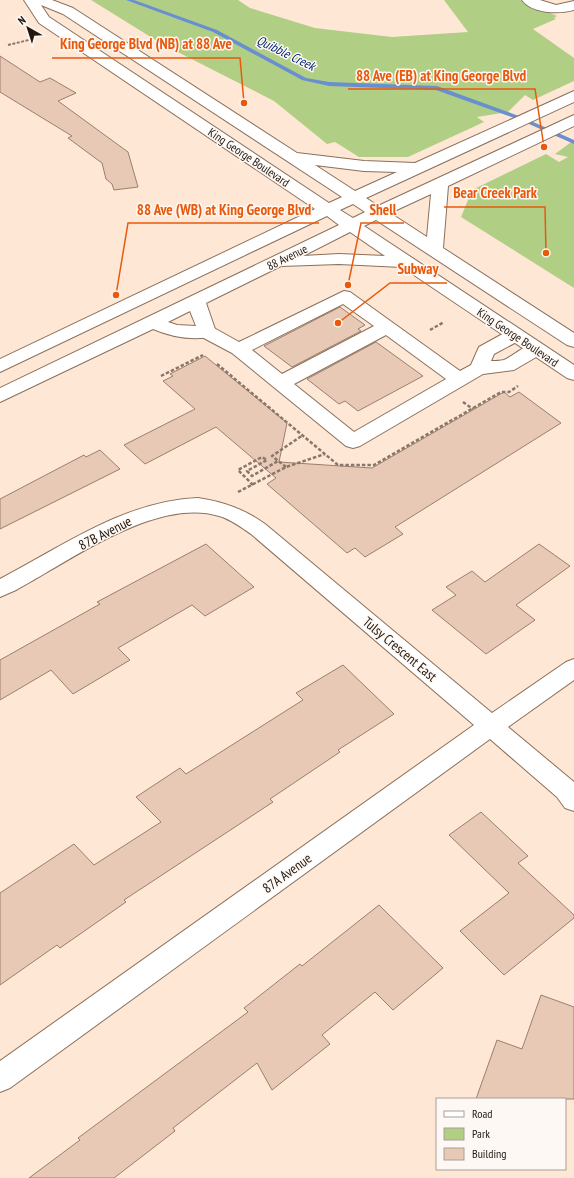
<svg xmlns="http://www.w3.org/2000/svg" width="574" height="1178" font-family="'PT Sans Narrow',sans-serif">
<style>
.green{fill:#b1ce85}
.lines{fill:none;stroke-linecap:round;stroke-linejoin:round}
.stream{fill:#698fd1;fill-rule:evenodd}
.building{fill:#e8c9b5;stroke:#9b7f6c}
.minor-casing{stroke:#8a705b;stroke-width:2}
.major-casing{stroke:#8a705b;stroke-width:2}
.path-far1{stroke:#88776b;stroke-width:2;stroke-dasharray:3 1.5;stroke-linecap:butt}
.path{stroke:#88776b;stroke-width:2.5;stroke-dasharray:3.5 2;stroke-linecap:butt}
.minor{fill:#fff;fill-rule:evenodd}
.major{fill:#fff;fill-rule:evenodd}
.labels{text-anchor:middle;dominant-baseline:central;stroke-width:3;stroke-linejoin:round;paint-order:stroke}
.far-street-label{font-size:12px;fill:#221810;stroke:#fef8f4}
.far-water-label{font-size:13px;font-style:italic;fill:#002672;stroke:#fef8f4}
.street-label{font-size:14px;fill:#221810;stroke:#fef8f4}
.leader{fill:none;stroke:#e8590c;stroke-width:1.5}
.callout-dot{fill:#e8590c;stroke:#fef8f4;stroke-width:1.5}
.callout-label{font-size:15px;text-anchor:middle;font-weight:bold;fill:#e8590c;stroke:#fef8f4;stroke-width:3;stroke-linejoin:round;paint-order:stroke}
</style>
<rect width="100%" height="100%" fill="#ffe7d5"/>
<g class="green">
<polygon points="91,0 238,0 250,8 315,28 392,37 468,32 444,0 520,0 557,16 554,18 556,19 533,29 574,58 574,81 533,100 525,95 508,112 477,117 484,122 408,157 359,157 335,142 327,144 274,101 162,44"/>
<polygon points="574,140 574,288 461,217 472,190 546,154 559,162 568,157 555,154"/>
</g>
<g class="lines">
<polygon class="stream" points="126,0 134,0 217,30 306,78 329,82 437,86 524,118 574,140 574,144 520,120 436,90 329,86 302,80 213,32"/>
</g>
<g class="building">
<polygon points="0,56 40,82 50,78 76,93 58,101 128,152 138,187 114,190 112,184 106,179 102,163 68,138 72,136 0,92"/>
<polygon points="340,307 365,325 358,329 361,331 292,367 264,346"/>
<polygon points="376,342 423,376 358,411 345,401 339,404 307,379"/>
<polygon points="205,356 287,423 279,462 372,468 504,392 510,397 519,392 561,423 395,527 403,534 365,557 355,548 347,553 267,484 276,478 216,427 145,464 124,445 195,409 163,381 173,376 170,374"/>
<polygon points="100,450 120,469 0,529 0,499 84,455 86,457"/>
<polygon points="206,544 254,587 205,616 192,605 118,648 130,660 73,694 51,670 0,700 0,660 100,604 97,602"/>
<polygon points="539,544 570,566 516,605 535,620 486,654 432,610 456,595 446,587 472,571 485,582"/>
<polygon points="343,665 394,714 338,750 340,752 270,799 273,802 124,900 126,902 60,948 57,945 0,985 0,893 74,844 94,865 161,822 136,797 180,768 186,774 224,750 303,700 296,693"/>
<polygon points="481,812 528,856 518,863 574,915 574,918 504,975 460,931 509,893 449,835"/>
<polygon points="379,905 443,968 393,1010 375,992 322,1035 330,1044 272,1090 257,1063 173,1128 175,1131 114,1178 29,1178 80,1140 78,1138 248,1012 244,1008 300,964 302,966"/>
<polygon points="541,995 574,1007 574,1099 476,1099 497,1040 522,1049"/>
</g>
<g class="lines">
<g class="minor-casing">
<g id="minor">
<path d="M522,0H540L556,5L574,1V10C559,14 532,14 522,0Z"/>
<path d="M344,291L350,292L460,371L471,365L479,347L508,331L515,329L522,331L524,335L522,339L494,354L491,361C495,361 500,361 504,360C517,354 527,341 543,345L545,349L543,353L514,370L483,374L360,446L353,448L346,446L232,353L200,336L198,332L200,328L207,326L214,328L239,342ZM343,304L374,326L282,374L252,350ZM386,335L446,379L354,432L294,384Z"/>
<path d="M198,498C224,502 244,509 265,524L492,713L566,662L574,659V680L508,727L574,782V811L565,808L557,797L490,739L10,1088L0,1092V1061L474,725L251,534C241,527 230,519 219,516C156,497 70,561 16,590L0,597V579C63,546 125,501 198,498Z"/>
</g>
</g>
<g class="major-casing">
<path id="major" d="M24,0H52L73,8L297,153L364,161L415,163L574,91V102L366,198L378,206L574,115V126L448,186L443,248L574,333V347L567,345L376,220L364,226L574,365V380L567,378L402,267L339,264L281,266L206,303L216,332L214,336C194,341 172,337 153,329L0,402V388L339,225L327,216L0,372V359L315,209L39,23ZM41,5L63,14L342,197L329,203L49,17ZM315,165L364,171L397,172L355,191ZM431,194L427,237L390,213ZM353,204L365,212L353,218L340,210ZM350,232L385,256L339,254L303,256ZM190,311L196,326L177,325L168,322Z"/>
</g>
<polyline class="path-far1" points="8,45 33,39"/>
<g class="path">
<polyline points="430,330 444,322"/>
<polyline points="217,364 338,465 374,465 501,392 509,392 518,386"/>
<polyline points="161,376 203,355"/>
<polyline points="463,402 473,409"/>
<polyline points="286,467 272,456 303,435"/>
<polyline points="253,485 238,470 262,457 267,460 247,471 252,476 278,461"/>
<polyline points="238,492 286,467 325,454"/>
</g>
<use href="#minor" class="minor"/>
<use href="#major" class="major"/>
</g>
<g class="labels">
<g class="far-street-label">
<text transform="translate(249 157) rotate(34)">King George Boulevard</text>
<text transform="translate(287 257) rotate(-26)">88 Avenue</text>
<text transform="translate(518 337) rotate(34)">King George Boulevard</text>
</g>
<g class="far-water-label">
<text transform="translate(286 53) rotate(26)">Quibble Creek</text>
</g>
<g class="street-label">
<text transform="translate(105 533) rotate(-27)">87B Avenue</text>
<text transform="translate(400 649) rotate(40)">Tulsy Crescent East</text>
<text transform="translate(287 873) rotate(-36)">87A Avenue</text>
</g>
</g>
<path class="leader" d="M244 103L240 58H52M544 147L535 89H348M546 253L545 207H444M348 285L361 223H404M116 295L128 223H319M338 323L390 283H447"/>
<g class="callout-dot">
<circle cx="244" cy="103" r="4"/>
<circle cx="544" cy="147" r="4"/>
<circle cx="546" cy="253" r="4"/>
<circle cx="348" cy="285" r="4"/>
<circle cx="116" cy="295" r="4"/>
<circle cx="338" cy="323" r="4"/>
</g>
<g class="callout-label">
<text x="146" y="49">King George Blvd (NB) at 88 Ave</text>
<text x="441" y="81">88 Ave (EB) at King George Blvd</text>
<text x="495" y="198">Bear Creek Park</text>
<text x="383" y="215">Shell</text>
<text x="224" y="215">88 Ave (WB) at King George Blvd</text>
<text x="418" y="274">Subway</text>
</g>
<rect x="436" y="1098" width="130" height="72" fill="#fef8f4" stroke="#a69e99"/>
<rect x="444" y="1111" width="20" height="6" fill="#ffffff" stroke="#a69e99"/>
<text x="472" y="1118" font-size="12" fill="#221810">Road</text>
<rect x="444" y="1128" width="20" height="12" fill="#b1ce85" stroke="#a69e99"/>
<text x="472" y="1138" font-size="12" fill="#221810">Park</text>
<rect x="444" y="1148" width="20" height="12" fill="#e8c9b5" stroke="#a69e99"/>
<text x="472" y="1158" font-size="12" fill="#221810">Building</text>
<g transform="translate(28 28) rotate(321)" stroke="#fef8f4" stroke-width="3" paint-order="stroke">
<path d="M0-3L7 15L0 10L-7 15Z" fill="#221810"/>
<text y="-6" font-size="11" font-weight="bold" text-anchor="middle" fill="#221810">N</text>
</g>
</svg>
